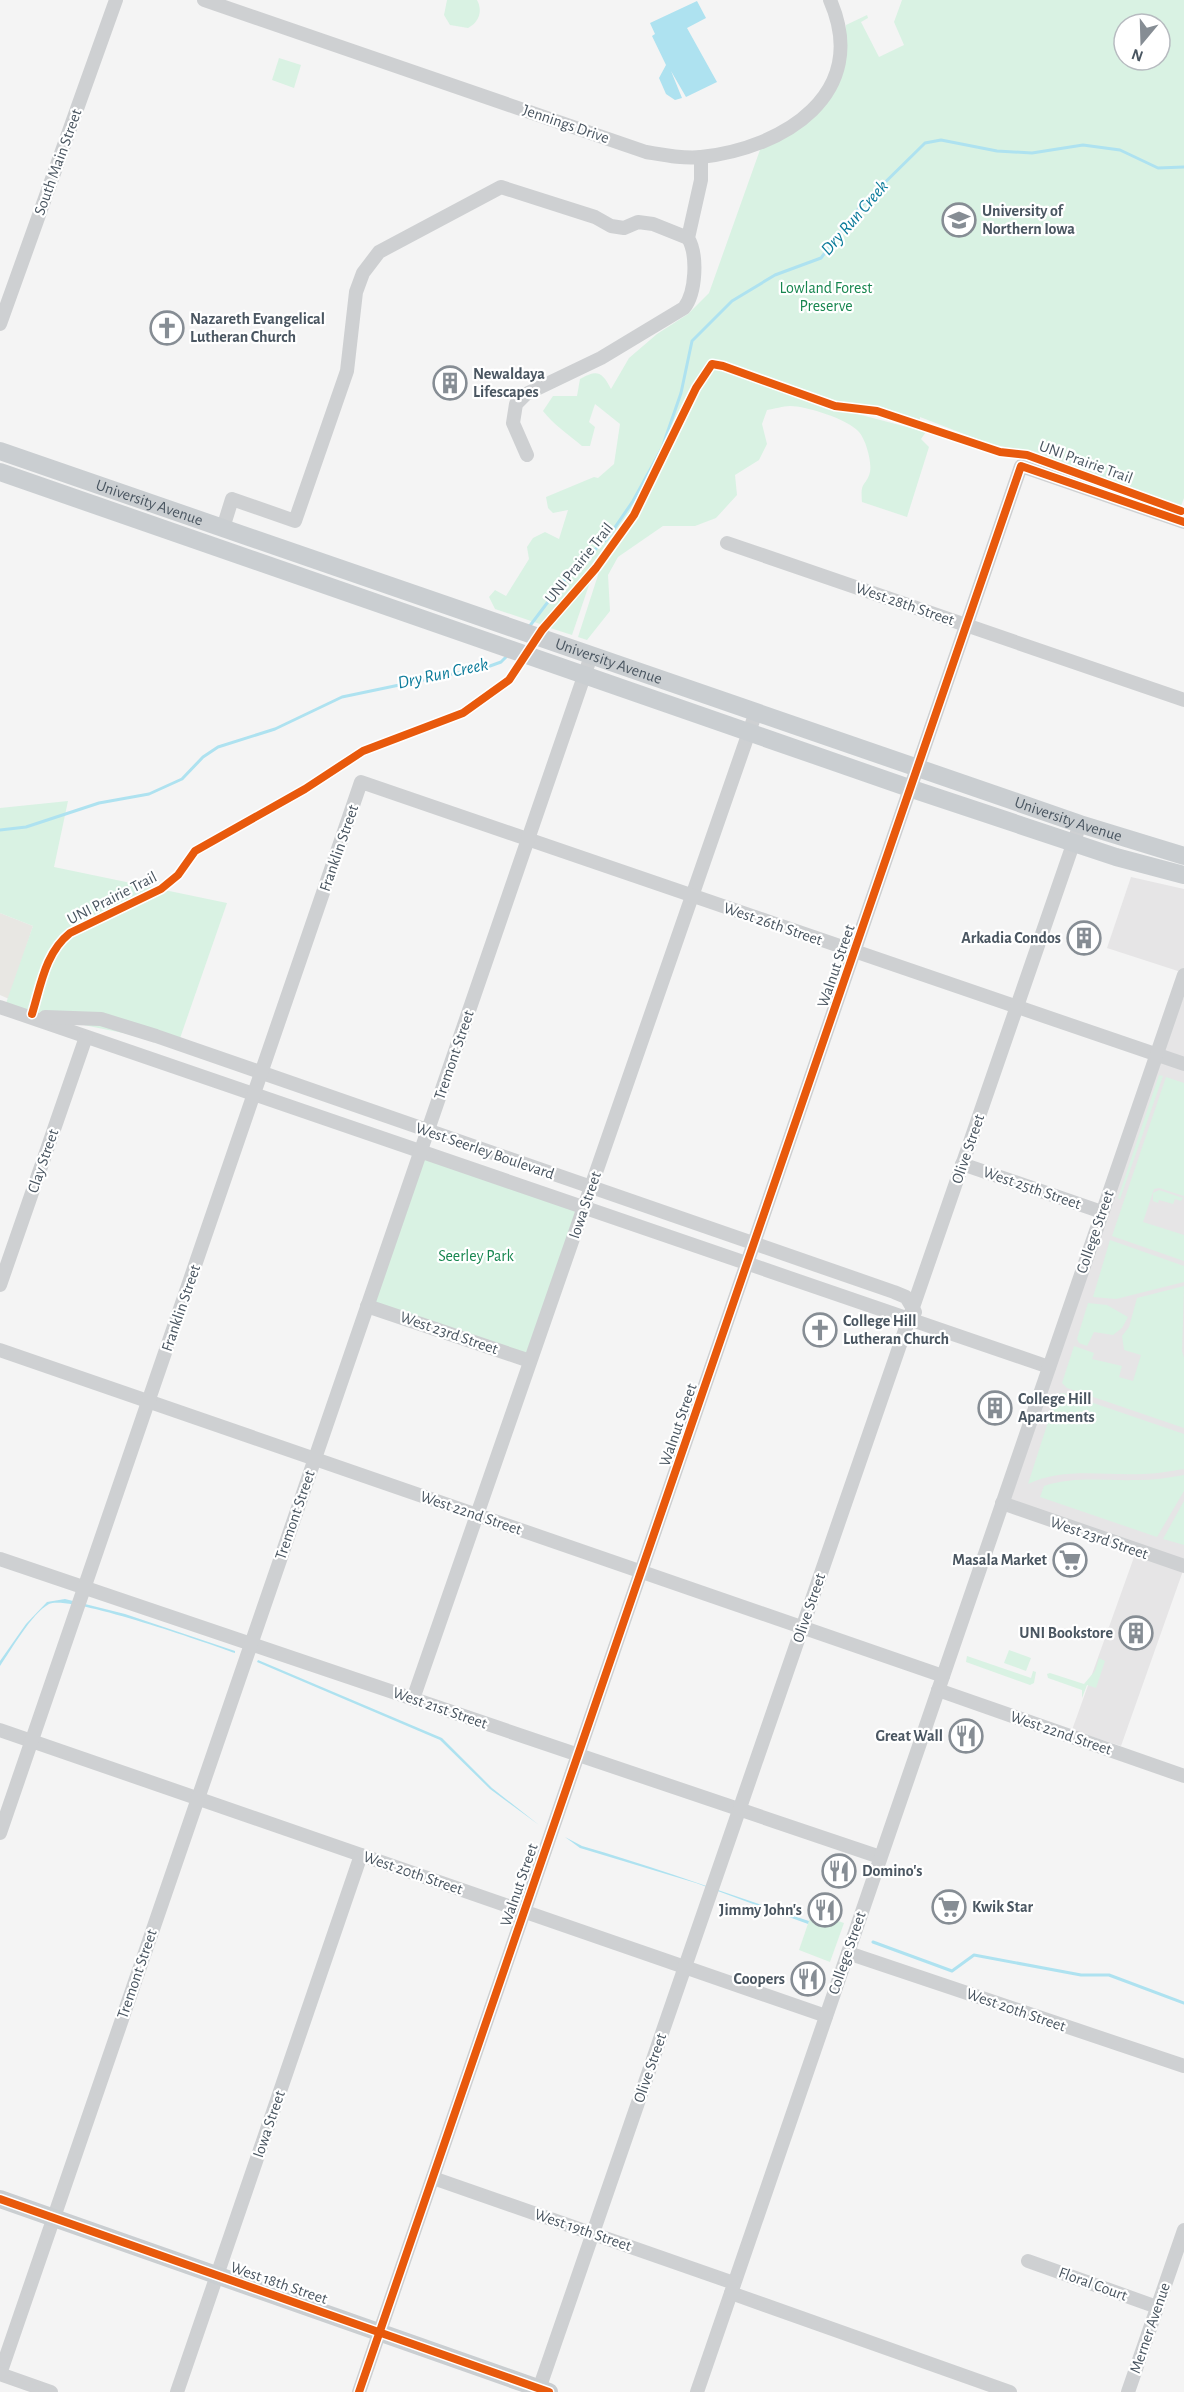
<svg xmlns="http://www.w3.org/2000/svg" width="1184" height="2392" font-family="'Alegreya Sans',sans-serif">
<style>
.commercial{fill:#e8e7e3}
.education{fill:#e6e5e6}
.green{fill:#d9f2e3;fill-rule:evenodd}
.water{fill:#aee2f0}
.lines{fill:none;stroke-linecap:round;stroke-linejoin:round}
.stream{stroke:#aee2f0;stroke-width:3}
.minor{stroke:#ced0d2;stroke-width:14}
.major{stroke:#caced1;stroke-width:18}
.cycleway-casing{stroke:#fff;stroke-width:11}
.cycleway{stroke:#e8590c;stroke-width:8}
.labels{text-anchor:middle;dominant-baseline:central;stroke-width:4.5;stroke-linejoin:round;paint-order:stroke}
.street-label{font-size:16px;fill:#4a5661;stroke:#fff}
.poi-label{font-size:16px;font-weight:bold;fill:#4a5661;stroke:#fff;text-anchor:start}
.park-label{font-size:16px;fill:#17864f;stroke:#fff}
.water-label{font-size:18px;font-style:italic;fill:#0c7c9b;stroke:#fff}
</style>
<rect width="100%" height="100%" fill="#f4f4f4"/>
<polygon class="commercial" points="0,913 33,926 9,999 0,995"/>
<g class="education">
<polygon points="1131,877 1184,889 1184,973 1107,948"/>
<polygon points="1184,997 1184,1568 1121,1746 1072,1730 1138,1546 1007,1500 1156,1054"/>
</g>
<g class="green">
<path d="M447,0H477C483,11 479,22 468,28L450,25L444,15Z"/>
<path d="M902,0H1184V498L1181,506L1030,452L990,444L920,417V422L882,407L835,402L712,361L704,368L632,514L595,565L543,625L495,609L489,597L495,590L506,596L529,559L527,547L533,538L545,532L559,539L568,510L553,513L548,508L546,497L594,477L598,478L614,464L620,424L595,404L589,422L595,427L590,446H582C569,435 553,424 543,411L553,396H577L580,379C598,369 602,372 611,389L629,358L657,334L688,314L709,293L761,147C800,128 837,109 845,62C847,50 844,37 846,25L867,15L868,18L861,22L879,57L904,45L894,22ZM1124,24H1160V60H1124Z"/>
<polygon points="279,58 301,65 294,88 272,80"/>
<path d="M715,367L827,406L926,432L921,439L929,447L907,517L862,502C860,480 866,487 870,472C872,462 866,440 859,432C848,419 806,406 790,406C783,406 774,409 767,410L762,424L767,444L759,460L735,475L737,495L716,518L695,526H663L618,557L608,575L610,611L587,640L578,637L599,572L636,516L698,391L708,372Z"/>
<polygon points="590,582 572,635 547,627"/>
<polygon points="68,801 54,867 227,903 178,1044 4,1009 33,926 0,913 0,808"/>
<polygon points="1159,1075 1163,1076 1120,1199 1118,1198"/>
<polygon points="1166,1077 1184,1083 1184,1196 1159,1188 1154,1189 1143,1222 1184,1235 1184,1261 1112,1236"/>
<polygon points="420,1152 584,1207 530,1361 367,1306"/>
<polygon points="1159,1190 1183,1198 1181,1201 1175,1199 1173,1204 1159,1200 1158,1203 1153,1201 1153,1193"/>
<polygon points="1110,1240 1184,1266 1184,1282 1116,1299 1093,1297"/>
<polygon points="1184,1286 1182,1351 1184,1358 1184,1428 1067,1388 1062,1383 1074,1346 1094,1353 1092,1359 1122,1366 1119,1377 1133,1381 1141,1355 1124,1350 1122,1336 1129,1327 1137,1298"/>
<polygon points="1088,1303 1107,1305 1128,1317 1122,1328 1113,1335 1094,1332 1087,1346 1079,1343 1077,1339"/>
<path d="M1064,1393L1184,1434V1469C1170,1471 1156,1474 1143,1474C1104,1476 1064,1467 1028,1484L1057,1394Z"/>
<path d="M1184,1475V1491L1157,1537L1040,1497L1044,1486C1075,1476 1105,1481 1137,1480C1153,1480 1168,1478 1184,1475Z"/>
<polygon points="1184,1501 1184,1545 1163,1539"/>
<polygon points="1009,1650 1031,1658 1026,1671 1004,1663"/>
<polygon points="967,1656 1031,1678 1033,1671 1036,1672 1034,1683 1030,1685 966,1662"/>
<polygon points="1099,1658 1105,1661 1096,1688 1087,1685 1082,1698 1082,1690 1048,1678 1047,1674 1050,1673 1084,1684 1095,1671"/>
<polygon points="812,1912 844,1923 830,1962 799,1950"/>
</g>
<g class="water">
<polygon points="697,1 706,18 687,28 717,82 686,97 671,71 682,98 675,100 666,94 659,78 666,65 652,36 655,34 650,23"/>
<path d="M65,1599L125,1614L235,1651V1653C208,1643 68,1594 49,1604C31,1614 12,1649 0,1666V1661L26,1624L47,1602Z"/>
<polygon points="258,1660 442,1738 492,1788 539,1825 490,1789 440,1740 257,1662"/>
<path d="M565,1837L582,1846C659,1868 733,1896 809,1921L808,1924L696,1883L580,1848Z"/>
</g>
<g class="lines">
<g class="stream">
<polyline points="529,627 572,570 607,539 633,501 662,448 681,393 692,341 732,301 775,275 821,258 859,208 925,143 941,140 997,151 1032,153 1083,145 1120,150 1158,168 1184,167"/>
<polyline points="0,830 26,827 99,803 149,794 182,779 203,757 218,747 275,729 342,697 490,666 501,662 507,656"/>
<polyline points="873,1942 952,1971 974,1955 1081,1975 1109,1975 1184,2003"/>
</g>
<g class="minor">
<path d="M204,0L646,152C664,155 683,159 701,157C784,148 871,94 830,0"/>
<polyline points="0,324 116,0"/>
<path d="M527,455L513,423L516,404L526,394L601,358L684,308C696,293 698,255 688,238L701,180V157"/>
<polyline points="223,528 232,499 295,521 347,371 356,292 363,273 379,252 501,187 595,217 611,226 624,228 638,222 653,224 688,238"/>
<polyline points="727,543 1184,700"/>
<polyline points="0,1007 1049,1367"/>
<polyline points="45,1017 101,1019 156,1036 894,1292 906,1297 915,1312"/>
<polyline points="962,1164 1102,1212"/>
<polyline points="0,1285 86,1037"/>
<polyline points="367,1306 530,1361"/>
<polyline points="0,1350 943,1676"/>
<polyline points="1002,1503 1184,1566"/>
<polyline points="0,1559 880,1857"/>
<polyline points="938,1690 1184,1776"/>
<polyline points="413,1699 756,712"/>
<polyline points="0,1730 826,2016"/>
<polyline points="0,1833 361,782 1184,1064"/>
<polyline points="848,1953 1184,2066"/>
<polyline points="433,2178 734,2283"/>
<polyline points="1028,2261 1157,2307"/>
<polyline points="731,2293 1010,2392"/>
<polyline points="0,2374 591,656"/>
<polyline points="0,2374 51,2392"/>
<polyline points="177,2392 361,1855"/>
<polyline points="359,2392 1021,466 1184,522"/>
<polyline points="538,2392 1080,824"/>
<polyline points="697,2392 1184,975"/>
<polyline points="1128,2392 1184,2230"/>
</g>
<g class="major">
<path id="s1" d="M0,451L1080,824L1184,856"/>
<polyline points="0,472 912,789 1116,857 1184,875"/>
<polyline points="0,2199 549,2392"/>
</g>
<g class="cycleway-casing">
<g id="cycleway">
<path d="M32,1014C41,985 45,953 70,933L161,889L178,875L195,851L305,789L363,751L463,713L509,680L542,630L596,568L634,515L696,388L712,364L723,366L835,406L877,411L1000,452L1027,455L1181,511"/>
<polyline points="0,2199 549,2392"/>
<polyline points="359,2392 1021,466 1184,522"/>
</g>
</g>
<use href="#cycleway" class="cycleway"/>
</g>
<defs>
<g id="university-ring" transform="scale(1.725)"><circle r="9.5" fill="#fff" stroke="#868d94" stroke-width="1.5"/><path d="M0-5L7-2L0 1L-7-2ZM-4 1L0 2.5L4 1V4Q0 6-4 4Z" fill="#868d94"/></g>
<g id="church-ring" transform="scale(1.725)"><circle r="9.5" fill="#fff" stroke="#868d94" stroke-width="1.5"/><path d="M-1.2-6h2.4v3.5h3.3v2.4h-3.3V6h-2.4V-.1h-3.3v-2.4h3.3Z" fill="#868d94"/></g>
<g id="building-ring" transform="scale(1.725)"><circle r="9.5" fill="#fff" stroke="#868d94" stroke-width="1.5"/><path d="M-4-6H4V6H1V3H-1V6H-4ZM-2.5-4.3h1.7v1.8h-1.7ZM.8-4.3h1.7v1.8H.8ZM-2.5-1h1.7V.8h-1.7ZM.8-1h1.7V.8H.8Z" fill="#868d94"/></g>
<g id="supermarket-ring" transform="scale(1.725)"><circle r="9.5" fill="#fff" stroke="#868d94" stroke-width="1.5"/><path d="M-6-5.5h2.5l.6 2H6L4.5 2H-2.5L-4.4-4H-6ZM-1.5 3.2a1.3 1.3 0 1 0 .1 0ZM3 3.2a1.3 1.3 0 1 0 .1 0Z" fill="#868d94"/></g>
<g id="restaurant-ring" transform="scale(1.725)"><circle r="9.5" fill="#fff" stroke="#868d94" stroke-width="1.5"/><path d="M-5-6h1v4h1v-4h1v4h1v-4h1v5L-1.5 .5V6h-2V.5L-5-1ZM5-6V6H3V1.5H1.5Q1.5-4 5-6Z" fill="#868d94"/></g>
</defs>
<g fill-rule="evenodd">
<use href="#university-ring" x="959" y="220"/>
<use href="#church-ring" x="167" y="328"/>
<use href="#building-ring" x="450" y="383"/>
<use href="#building-ring" x="1084" y="938"/>
<use href="#church-ring" x="820" y="1330"/>
<use href="#building-ring" x="995" y="1408"/>
<use href="#supermarket-ring" x="1070" y="1560"/>
<use href="#building-ring" x="1136" y="1633"/>
<use href="#restaurant-ring" x="966" y="1736"/>
<use href="#restaurant-ring" x="839" y="1871"/>
<use href="#supermarket-ring" x="949" y="1907"/>
<use href="#restaurant-ring" x="825" y="1910"/>
<use href="#restaurant-ring" x="808" y="1979"/>
</g>
<g class="labels">
<g class="street-label">
<text transform="translate(566 124) rotate(19)">Jennings Drive</text>
<text transform="translate(58 162) rotate(-70)">South Main Street</text>
<text transform="translate(1086 462) rotate(20)">UNI Prairie Trail</text>
<text stroke="none"><textPath href="#s1" startOffset="158">University Avenue</textPath></text>
<text transform="translate(579 563) rotate(-51)">UNI Prairie Trail</text>
<text transform="translate(905 604) rotate(19)">West 28th Street</text>
<text stroke="none"><textPath href="#s1" startOffset="644">University Avenue</textPath></text>
<text stroke="none"><textPath href="#s1" startOffset="1130">University Avenue</textPath></text>
<text transform="translate(339 848) rotate(-71)">Franklin Street</text>
<text transform="translate(112 898) rotate(-27)">UNI Prairie Trail</text>
<text transform="translate(773 924) rotate(19)">West 26th Street</text>
<text transform="translate(836 966) rotate(-71)">Walnut Street</text>
<text transform="translate(454 1055) rotate(-71)">Tremont Street</text>
<text transform="translate(968 1149) rotate(-71)">Olive Street</text>
<text transform="translate(485 1151) rotate(19)">West Seerley Boulevard</text>
<text transform="translate(43 1161) rotate(-71)">Clay Street</text>
<text transform="translate(1032 1188) rotate(19)">West 25th Street</text>
<text transform="translate(585 1205) rotate(-71)">Iowa Street</text>
<text transform="translate(1095 1232) rotate(-71)">College Street</text>
<text transform="translate(181 1308) rotate(-71)">Franklin Street</text>
<text transform="translate(449 1333) rotate(19)">West 23rd Street</text>
<text transform="translate(678 1425) rotate(-71)">Walnut Street</text>
<text transform="translate(471 1513) rotate(19)">West 22nd Street</text>
<text transform="translate(295 1515) rotate(-71)">Tremont Street</text>
<text transform="translate(1099 1538) rotate(19)">West 23rd Street</text>
<text transform="translate(809 1608) rotate(-71)">Olive Street</text>
<text transform="translate(440 1708) rotate(19)">West 21st Street</text>
<text transform="translate(1061 1733) rotate(19)">West 22nd Street</text>
<text transform="translate(413 1873) rotate(19)">West 20th Street</text>
<text transform="translate(519 1885) rotate(-71)">Walnut Street</text>
<text transform="translate(847 1953) rotate(-71)">College Street</text>
<text transform="translate(137 1974) rotate(-71)">Tremont Street</text>
<text transform="translate(1016 2010) rotate(19)">West 20th Street</text>
<text transform="translate(650 2068) rotate(-71)">Olive Street</text>
<text transform="translate(269 2124) rotate(-71)">Iowa Street</text>
<text transform="translate(583 2230) rotate(19)">West 19th Street</text>
<text transform="translate(279 2283) rotate(19)">West 18th Street</text>
<text transform="translate(1093 2284) rotate(20)">Floral Court</text>
<text transform="translate(1150 2328) rotate(-71)">Merner Avenue</text>
</g>
<g class="poi-label">
<text x="982" y="211">University of<tspan x="982" dy="18">Northern Iowa</tspan></text>
<text x="190" y="319">Nazareth Evangelical<tspan x="190" dy="18">Lutheran Church</tspan></text>
<text x="473" y="374">Newaldaya<tspan x="473" dy="18">Lifescapes</tspan></text>
<text x="1061" y="938" text-anchor="end">Arkadia Condos</text>
<text x="843" y="1321">College Hill<tspan x="843" dy="18">Lutheran Church</tspan></text>
<text x="1018" y="1399">College Hill<tspan x="1018" dy="18">Apartments</tspan></text>
<text x="1047" y="1560" text-anchor="end">Masala Market</text>
<text x="1113" y="1633" text-anchor="end">UNI Bookstore</text>
<text x="943" y="1736" text-anchor="end">Great Wall</text>
<text x="862" y="1871">Domino's</text>
<text x="972" y="1907">Kwik Star</text>
<text x="802" y="1910" text-anchor="end">Jimmy John's</text>
<text x="785" y="1979" text-anchor="end">Coopers</text>
</g>
<g class="park-label">
<text x="826" y="288">Lowland Forest<tspan x="826" dy="18">Preserve</tspan></text>
<text x="476" y="1256">Seerley Park</text>
</g>
<g class="water-label">
<text transform="translate(855 218) rotate(-49)">Dry Run Creek</text>
<text transform="translate(443 674) rotate(-12)">Dry Run Creek</text>
</g>
</g>
<g transform="translate(1142 42) rotate(199)"><circle r="28" fill="#ffffff" stroke="#b7bbc0" stroke-width="1.5"/>
<path d="M0-4.5L10 22L0 15L-10 22Z" fill="#868d94"/>
<text y="-9" font-size="16" font-weight="bold" text-anchor="middle" fill="#4a5661">N</text>
</g>
</svg>
